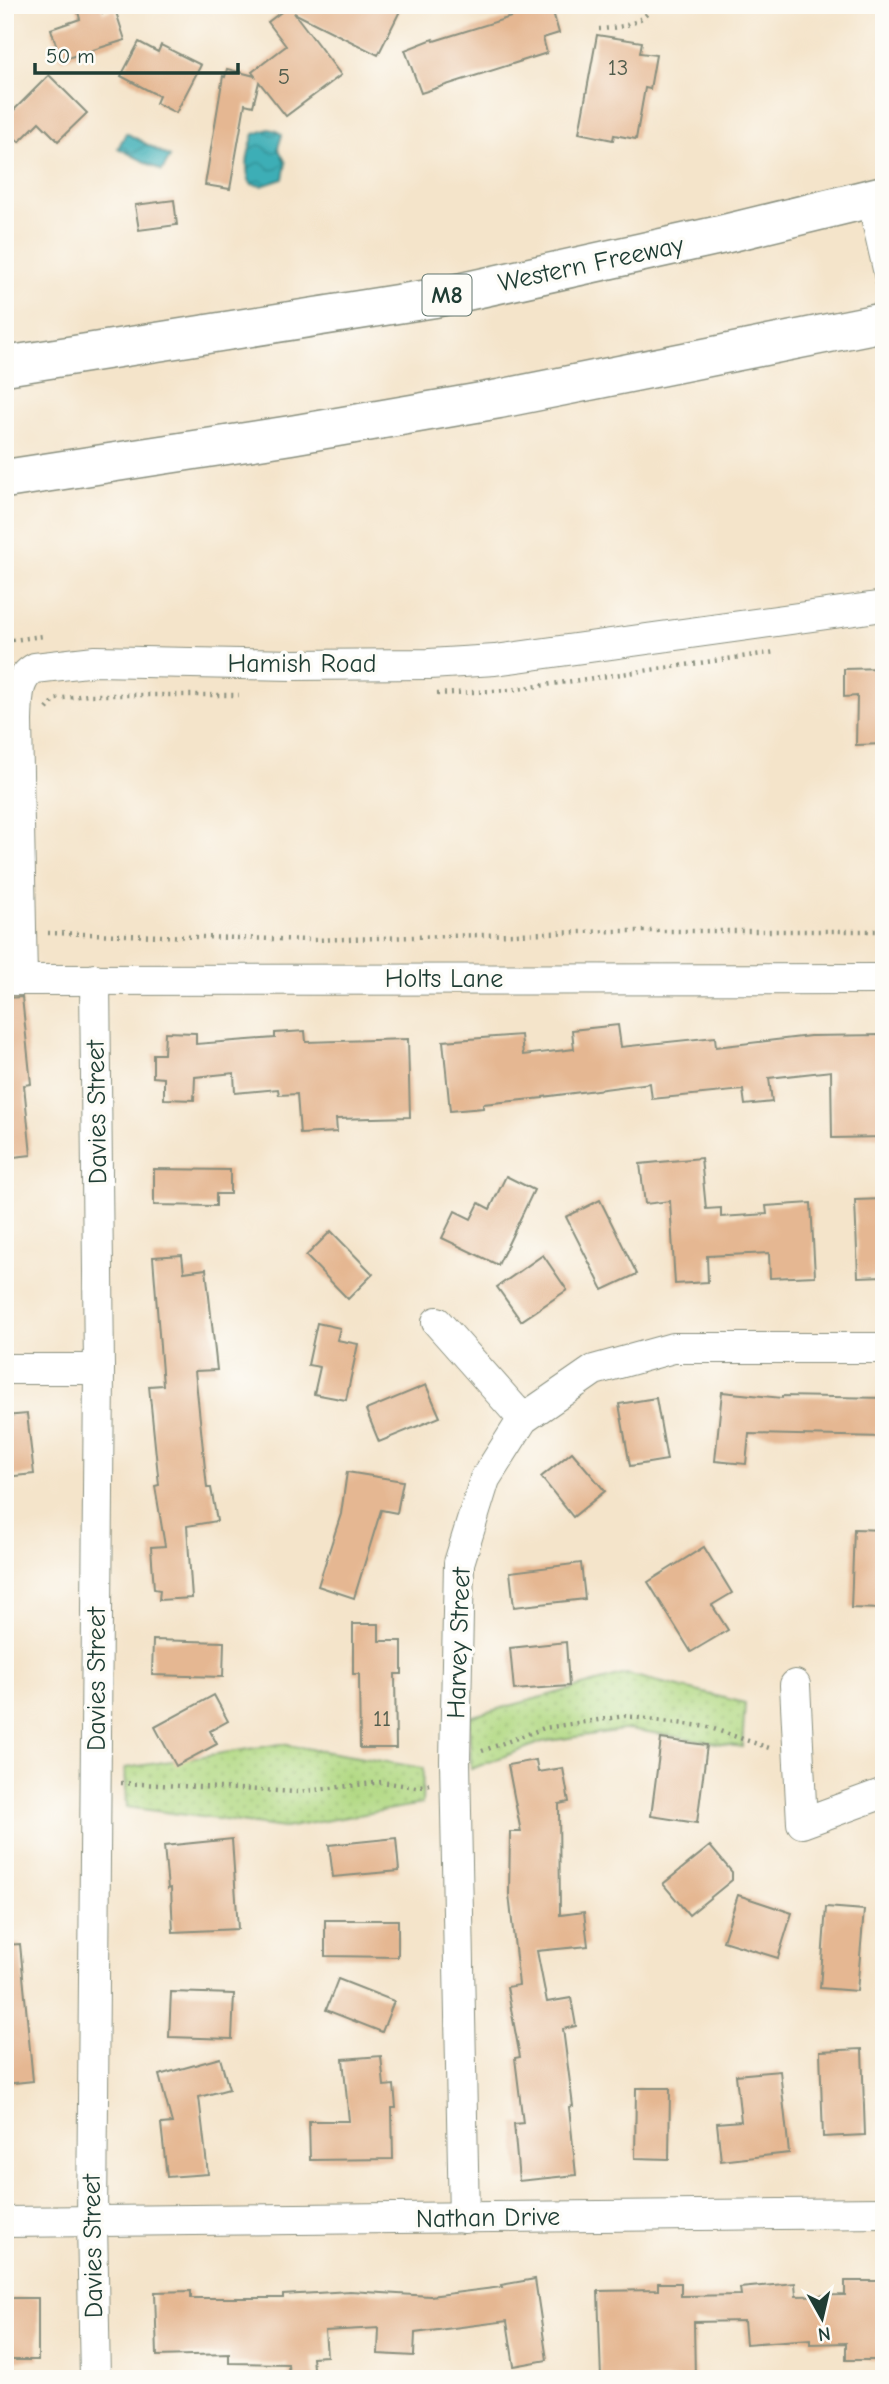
<svg xmlns="http://www.w3.org/2000/svg" width="889" height="2384" font-family="'Comic Neue',sans-serif">
<style>
.grass{fill:url(#grass-dots);stroke:#688b5c;stroke-width:2}
.water{fill:url(#water-waves);stroke:#2e7675;stroke-width:2}
.building{fill:#e5b792}
.lines{fill:none;stroke-linecap:round;stroke-linejoin:round}
.service-casing{stroke:#8a907f;stroke-width:18}
.minor-casing{stroke:#8a907f;stroke-width:32}
.motorway-casing{stroke:#8a907f;stroke-width:41}
.path{stroke:#8a907f;stroke-width:4.5;stroke-dasharray:2 5;stroke-linecap:butt}
.service{stroke:#fff;stroke-width:16}
.minor{stroke:#fff;stroke-width:30}
.motorway{stroke:#fff;stroke-width:38}
.labels{text-anchor:middle;dominant-baseline:central;stroke-width:7;stroke-linejoin:round;paint-order:stroke}
.number-label{font-size:23px;fill:#505c4c}
.shield{fill:#fdfcf7;stroke:#62766e;stroke-width:2}
.shield-label{font-size:24px;font-weight:bold;fill:#1f3d34}
.street-label{font-size:26px;fill:#1f3d34;stroke:#fdfcf7}
</style>
<defs>
<pattern id="grass-dots" width="8" height="8" patternUnits="userSpaceOnUse" patternTransform="scale(1.75)"><rect width="8" height="8" fill="#b2d984"/><path d="M2 2h.1M6 6h.1" fill="none" stroke="#99bb73" stroke-width="1.8" stroke-linecap="round"/></pattern>
<pattern id="water-waves" width="16" height="10" patternUnits="userSpaceOnUse" patternTransform="scale(1.75)"><rect width="16" height="10" fill="#3caeb6"/><path d="M0 5q4-4 8 0t8 0" fill="none" stroke="#328f95"/></pattern>
</defs>
<rect width="100%" height="100%" fill="#fdfcf7"/>
<filter id="ink" filterUnits="userSpaceOnUse"><feTurbulence type="fractalNoise" baseFrequency=".0143" numOctaves="2"/><feDisplacementMap in="SourceGraphic" scale="14" xChannelSelector="R" yChannelSelector="G"/><feConvolveMatrix kernelMatrix="1 2 1 2 8 2 1 2 1" color-interpolation-filters="sRGB"/></filter>
<filter id="wash" filterUnits="userSpaceOnUse"><feTurbulence type="fractalNoise" baseFrequency=".00686" numOctaves="4" result="noise"/><feDisplacementMap in="SourceGraphic" scale="28" xChannelSelector="R" yChannelSelector="G"/><feGaussianBlur stdDeviation="1.57" result="paint"/><feColorMatrix in="noise" values="0 0 0 0 0 0 0 0 0 0 0 0 0 0 0 0 0 1.4 0 .05"/><feComposite in="paint" operator="in"/></filter>
<g filter="url(#wash)">
<rect width="100%" height="100%" fill="#f4e4ca"/>
<g class="grass">
<polygon points="626,1674 745,1703 742,1747 629,1729 542,1742 471,1769 469,1717"/>
<polygon points="281,1744 423,1768 422,1804 284,1828 127,1807 125,1768"/>
</g>
<g class="water">
<path d="M269,129L277,131L282,135L278,148L286,163L283,179L262,186L251,184C243,170 249,148 254,134Z"/>
<polygon points="126,133 170,157 162,171 118,148"/>
</g>
<g id="blocks">
<g class="building">
<polygon points="76,5 101,5 103,13 115,9 125,40 61,60 51,29 80,19"/>
<polygon points="278,5 403,5 378,55 294,13 341,75 286,116 259,82 253,106 245,104 230,189 205,185 223,76 225,77 227,69 255,76 252,72 286,46 268,22 285,9"/>
<polygon points="549,5 551,5 559,33 543,38 547,53 421,93 405,50 433,39 434,41"/>
<polygon points="597,35 642,42 640,53 656,55 650,89 645,88 636,139 614,135 613,140 579,133"/>
<polygon points="139,42 158,52 161,45 201,65 176,113 156,103 159,96 121,76"/>
<polygon points="49,75 87,113 58,141 39,122 19,142 5,128 5,119"/>
<polygon points="174,200 177,225 139,230 135,205"/>
<polygon points="884,668 884,744 856,745 857,696 844,697 844,669"/>
<polygon points="22,997 31,1084 24,1085 31,1155 5,1158 5,998"/>
<polygon points="618,1025 621,1047 715,1037 716,1047 810,1036 884,1035 884,1137 832,1138 831,1071 769,1078 772,1102 745,1105 743,1090 652,1099 650,1083 543,1097 543,1098 483,1104 483,1108 450,1111 443,1041 521,1035 523,1055 574,1049 572,1030"/>
<polygon points="305,1031 306,1042 408,1039 410,1117 336,1119 337,1132 300,1134 297,1094 279,1095 278,1089 235,1093 234,1073 195,1077 194,1100 164,1099 164,1078 153,1077 153,1054 164,1054 165,1032 196,1033 196,1044 275,1038 275,1033"/>
<polygon points="701,1158 706,1209 721,1208 721,1217 767,1214 766,1206 811,1203 815,1276 770,1278 769,1253 707,1256 708,1282 675,1284 670,1201 645,1204 640,1164"/>
<polygon points="154,1169 230,1170 230,1194 216,1194 216,1206 154,1205"/>
<polygon points="506,1176 534,1190 498,1265 442,1238 455,1211 471,1219 479,1203 490,1209"/>
<polygon points="884,1199 884,1276 858,1277 855,1200"/>
<polygon points="600,1200 637,1274 603,1290 566,1217"/>
<polygon points="331,1231 373,1274 348,1299 306,1256"/>
<polygon points="182,1255 184,1272 206,1269 217,1370 195,1371 207,1488 211,1488 217,1521 187,1526 192,1598 159,1600 160,1590 154,1589 151,1547 165,1546 155,1486 159,1485 149,1386 163,1385 153,1257"/>
<polygon points="543,1255 567,1290 521,1321 497,1287"/>
<polygon points="317,1323 340,1328 337,1340 358,1344 346,1400 314,1394 320,1367 308,1365"/>
<polygon points="426,1385 440,1417 379,1442 366,1410"/>
<polygon points="722,1392 782,1398 782,1396 884,1398 884,1437 749,1434 746,1464 715,1461"/>
<polygon points="656,1398 667,1460 630,1466 619,1404"/>
<polygon points="27,1414 34,1474 5,1477 5,1416"/>
<polygon points="572,1452 605,1491 573,1517 541,1477"/>
<polygon points="347,1472 403,1481 397,1513 381,1510 354,1598 318,1586 341,1514"/>
<polygon points="854,1529 884,1530 884,1609 851,1608"/>
<polygon points="704,1547 732,1593 712,1605 728,1630 691,1652 648,1582"/>
<polygon points="581,1563 585,1599 514,1607 510,1572"/>
<polygon points="353,1624 379,1624 379,1641 402,1641 402,1674 395,1674 396,1748 360,1748 359,1674 353,1674"/>
<polygon points="153,1640 224,1642 223,1677 152,1675"/>
<polygon points="566,1642 569,1686 514,1690 510,1648"/>
<polygon points="214,1695 228,1721 210,1731 217,1744 176,1766 155,1727"/>
<polygon points="661,1739 707,1745 697,1823 651,1816"/>
<polygon points="536,1760 538,1772 563,1768 569,1802 559,1804 560,1915 584,1912 588,1946 537,1951 547,2002 571,1998 576,2026 563,2029 573,2106 569,2107 576,2175 519,2181 514,2124 523,2123 515,2058 520,2057 507,1987 519,1985 509,1894 510,1832 521,1832 508,1765"/>
<polygon points="396,1838 399,1871 333,1877 329,1845"/>
<polygon points="232,1839 238,1929 173,1932 171,1888 168,1889 164,1846"/>
<polygon points="710,1846 732,1872 732,1880 689,1915 663,1884"/>
<polygon points="738,1895 792,1913 778,1958 723,1941"/>
<polygon points="826,1907 864,1910 857,1991 820,1988"/>
<polygon points="325,1920 398,1920 398,1957 325,1956"/>
<polygon points="20,1944 33,2081 5,2084 5,1945"/>
<polygon points="338,1979 394,2001 382,2032 326,2010"/>
<polygon points="171,1992 234,1994 232,2039 169,2037"/>
<polygon points="862,2049 865,2135 823,2137 820,2051"/>
<polygon points="381,2056 384,2086 394,2085 396,2108 392,2108 393,2159 310,2160 309,2121 349,2121 343,2059"/>
<polygon points="220,2058 229,2089 199,2097 208,2174 167,2177 161,2124 172,2123 159,2075"/>
<polygon points="780,2071 789,2153 721,2161 717,2123 741,2121 736,2075"/>
<polygon points="636,2088 670,2088 669,2159 635,2158"/>
<polygon points="535,2279 547,2360 514,2366 507,2321 415,2333 414,2356 378,2354 379,2328 325,2331 327,2356 312,2357 314,2379 289,2379 288,2364 229,2363 229,2354 157,2356 155,2292 191,2291 191,2298 283,2298 283,2295 350,2291 430,2296 502,2287 501,2285"/>
<polygon points="845,2281 878,2281 878,2360 846,2360 846,2343 810,2344 810,2339 746,2344 744,2321 694,2322 695,2379 601,2379 598,2291 658,2290 658,2283 681,2283 681,2296 741,2295 740,2288 795,2283 796,2296 845,2295"/>
<rect x="5" y="2298" width="33" height="62"/>
</g>
</g>
</g>
<g filter="url(#ink)">
<use href="#blocks" fill-opacity="0" stroke="#8a907f" stroke-width="2"/>
<g class="lines">
<g class="service-casing">
<polyline id="service" points="865,200 884,283"/>
</g>
<g class="minor-casing">
<g id="minor">
<polyline points="5,980 884,979"/>
<path d="M22,980L17,721C18,700 16,678 35,668L95,661L292,665L429,664L495,660L884,606"/>
<polyline points="437,1322 523,1419"/>
<polyline points="5,1369 99,1369"/>
<polyline points="795,1685 802,1823 884,1793"/>
<polyline points="464,2218 455,1761 459,1563 485,1479 523,1419 594,1370 673,1348 884,1348"/>
<polyline points="5,2222 884,2213"/>
<polyline points="95,2379 92,2222 99,1369 95,979"/>
</g>
</g>
<g class="motorway-casing">
<g id="motorway">
<polyline points="5,366 435,298 720,235 884,195"/>
<polyline points="5,479 291,435 499,399 884,322"/>
</g>
</g>
<g class="path">
<path d="M599,29C619,28 642,25 654,5"/>
<polyline points="5,641 43,636"/>
<polyline points="437,694 510,690 776,652"/>
<polyline points="47,709 56,699 88,695 239,695"/>
<polyline points="48,933 313,940 615,931 884,931"/>
<polyline points="482,1751 544,1728 625,1716 708,1727 772,1749"/>
<polyline points="121,1783 298,1792 382,1782 416,1787 429,1784"/>
</g>
<use href="#service" class="service"/>
<use href="#minor" class="minor"/>
<use href="#motorway" class="motorway"/>
</g>
</g>
<g class="labels">
<g class="number-label">
<text x="618" y="67">13</text>
<text x="284" y="76">5</text>
<text x="382" y="1718">11</text>
</g>
<rect class="shield" x="422.5" y="274.5" width="49" height="41" rx="5"/>
<g class="shield-label">
<text x="447" y="295">M8</text>
</g>
<g class="street-label">
<text transform="translate(591 264) rotate(-12)">Western Freeway</text>
<text x="302" y="664">Hamish Road</text>
<text x="444" y="979">Holts Lane</text>
<text transform="translate(97 1112) rotate(-91)">Davies Street</text>
<text transform="translate(459 1643) rotate(-88)">Harvey Street</text>
<text transform="translate(97 1679) rotate(-90)">Davies Street</text>
<text transform="translate(488 2218) rotate(-1)">Nathan Drive</text>
<text transform="translate(93 2246) rotate(-91)">Davies Street</text>
</g>
</g>
<rect width="889" height="2384" fill="none" stroke="#fdfcf7" stroke-width="28"/>
<g transform="translate(822 2318) rotate(172)" stroke="#fdfcf7" stroke-width="5" paint-order="stroke">
<path d="M0-5L12 26L0 18L-12 26Z" fill="#1f3d34"/>
<text y="-10" font-size="19" font-weight="bold" text-anchor="middle" fill="#1f3d34">N</text>
</g>
<path d="M35 63v10h203v-10" fill="none" stroke="#1f3d34" stroke-width="3.5"/>
<text x="46" y="63" font-size="21" fill="#1f3d34" stroke="#fdfcf7" stroke-width="5" paint-order="stroke">50 m</text>
</svg>
